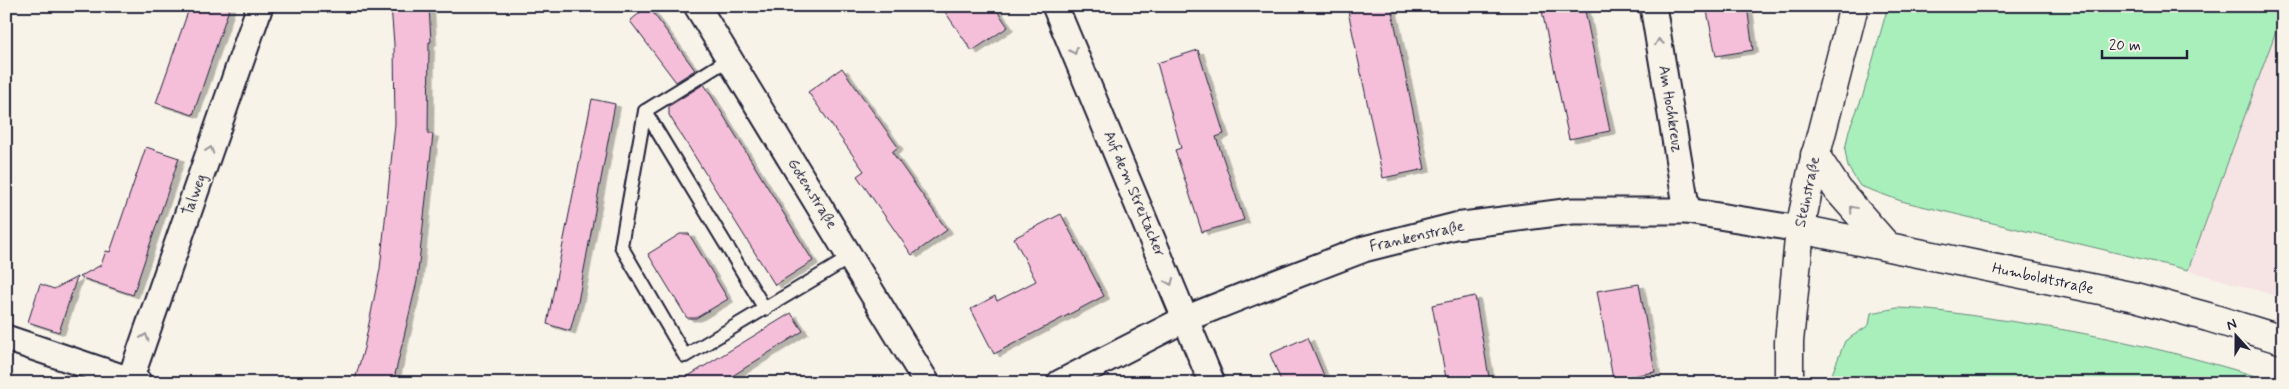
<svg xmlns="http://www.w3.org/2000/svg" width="2289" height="389" font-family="Mynerve,sans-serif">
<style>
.built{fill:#f6e3e4}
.green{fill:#a9efbb;stroke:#66887b}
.building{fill:#f5bfd9;stroke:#22223b;filter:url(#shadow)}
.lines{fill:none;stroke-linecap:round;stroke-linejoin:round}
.lane-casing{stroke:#22223b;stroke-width:16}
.street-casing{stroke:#22223b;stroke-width:29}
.secondary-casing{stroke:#22223b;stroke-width:31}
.lane{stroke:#f7f3e8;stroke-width:12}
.street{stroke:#f7f3e8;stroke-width:25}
.secondary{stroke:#f7f3e8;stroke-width:28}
.oneway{stroke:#97959a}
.labels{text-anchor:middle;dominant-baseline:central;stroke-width:4;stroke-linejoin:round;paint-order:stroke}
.street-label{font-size:15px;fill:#22223b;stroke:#f7f3e8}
</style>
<defs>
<filter id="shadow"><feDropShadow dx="5.5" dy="3" stdDeviation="0" flood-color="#0004"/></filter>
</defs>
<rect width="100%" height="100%" fill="#f7f3e8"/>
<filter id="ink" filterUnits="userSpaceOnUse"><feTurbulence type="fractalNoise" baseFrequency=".02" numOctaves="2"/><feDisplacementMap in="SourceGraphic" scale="10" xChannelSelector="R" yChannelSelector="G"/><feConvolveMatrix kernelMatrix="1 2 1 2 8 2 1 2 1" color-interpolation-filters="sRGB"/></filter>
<g filter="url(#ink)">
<polygon class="built" points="2283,12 2283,298 2188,270"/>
<g class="green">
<polygon points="1888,6 2283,6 2283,12 2188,270 1901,201 1860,186 1848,167 1845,150 1849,130 1863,95"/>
<path d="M1897,308C1930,309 1962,314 1995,319C2090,332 2185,353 2277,383H1832V374L1845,341L1869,325L1871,313Z"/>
</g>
<g class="building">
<polygon points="190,6 230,6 193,115 156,103"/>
<polygon points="391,6 429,6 431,42 429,42 428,134 433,134 417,281 393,383 354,383 364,348 380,269 395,124 394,44"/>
<polygon points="648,6 695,70 676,82 630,21"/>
<polygon points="941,6 994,6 1008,27 972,51"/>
<polygon points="1347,6 1391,6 1425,169 1383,178"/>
<polygon points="1541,6 1584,6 1610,131 1569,139"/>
<polygon points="1731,6 1747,6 1753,50 1716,56 1707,11"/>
<polygon points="1198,50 1224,134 1216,137 1244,220 1202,232 1175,150 1181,148 1157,63"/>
<polygon points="842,68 898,147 892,152 947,230 912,255 857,176 864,171 808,92"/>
<polygon points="704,84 813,261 775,285 669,115 669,106"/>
<polygon points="592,99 615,104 578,302 570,331 547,324"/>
<polygon points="146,147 179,158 133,295 79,277 101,265 106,251 110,252"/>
<polygon points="1061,214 1104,296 994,354 971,309 995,296 997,301 1036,281 1014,238"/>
<polygon points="680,234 689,234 728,299 696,318 687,318 648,254"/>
<polygon points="77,277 59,332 28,322 40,284 54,289"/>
<polygon points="1639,284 1655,372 1613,379 1597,291"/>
<polygon points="1475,296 1490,383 1447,383 1432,305"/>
<polygon points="791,313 803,331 734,375 720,383 677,383"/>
<polygon points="1308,337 1327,383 1282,383 1270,354"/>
</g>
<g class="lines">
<g class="lane-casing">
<g id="lane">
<polyline points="729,59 645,111 621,246 685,356 851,257"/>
<polyline points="645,111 765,309"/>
</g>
</g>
<g class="street-casing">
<g id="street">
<polyline points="697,6 927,383"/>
<polyline points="1055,6 1212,383"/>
<polyline points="1653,6 1687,211"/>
<polyline points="6,338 139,383"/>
<polyline points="129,383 260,6"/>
<polyline points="1060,383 1185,319 1273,284 1364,249 1455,226 1572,211 1687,211 1800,229"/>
</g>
</g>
<g class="secondary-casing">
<g id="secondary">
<polyline points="1815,155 1838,190 1886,245"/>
<polyline points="1800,229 2135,297 2208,317 2283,340"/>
<polyline points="1789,383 1789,342 1800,229 1813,166 1854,6"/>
</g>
</g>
<use href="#lane" class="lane"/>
<use href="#street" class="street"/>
<use href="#secondary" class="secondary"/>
</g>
<defs><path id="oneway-chevron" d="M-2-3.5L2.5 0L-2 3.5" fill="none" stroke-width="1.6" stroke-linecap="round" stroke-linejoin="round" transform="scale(1.25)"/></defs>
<g class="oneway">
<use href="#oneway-chevron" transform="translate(1659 42) rotate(-99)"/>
<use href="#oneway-chevron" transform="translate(1074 51) rotate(67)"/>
<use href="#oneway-chevron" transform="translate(210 150) rotate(-71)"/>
<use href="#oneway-chevron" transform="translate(1853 209) rotate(-130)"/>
<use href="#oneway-chevron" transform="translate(1170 282) rotate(67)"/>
<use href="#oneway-chevron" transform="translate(145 337) rotate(-71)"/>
</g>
</g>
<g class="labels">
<g class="street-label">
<text transform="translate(1670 109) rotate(81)">Am Hochkreuz</text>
<text transform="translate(1808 192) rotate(-78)">Steinstraße</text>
<text transform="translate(812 194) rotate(58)">Gotenstraße</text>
<text transform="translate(1134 194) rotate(67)">Auf dem Streitacker</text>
<text transform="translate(195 195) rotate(-71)">Talweg</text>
<text transform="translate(1417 237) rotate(-13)">Frankenstraße</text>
<text transform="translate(2043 279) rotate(12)">Humboldtstraße</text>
</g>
</g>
<rect width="2289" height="389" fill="none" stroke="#f7f3e8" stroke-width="25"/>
<rect x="12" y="12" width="2264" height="364" fill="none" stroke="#22223b" stroke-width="2" filter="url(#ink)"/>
<g transform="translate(2236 336) rotate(339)" stroke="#f7f3e8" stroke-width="4" paint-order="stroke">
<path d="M0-4L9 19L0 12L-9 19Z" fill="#22223b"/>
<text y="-8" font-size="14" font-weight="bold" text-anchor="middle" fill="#22223b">N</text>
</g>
<path d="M2102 50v8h85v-8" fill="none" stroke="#22223b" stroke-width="2.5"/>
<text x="2109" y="50" font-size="15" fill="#22223b" stroke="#f7f3e8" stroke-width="4" paint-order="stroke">20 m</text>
</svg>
